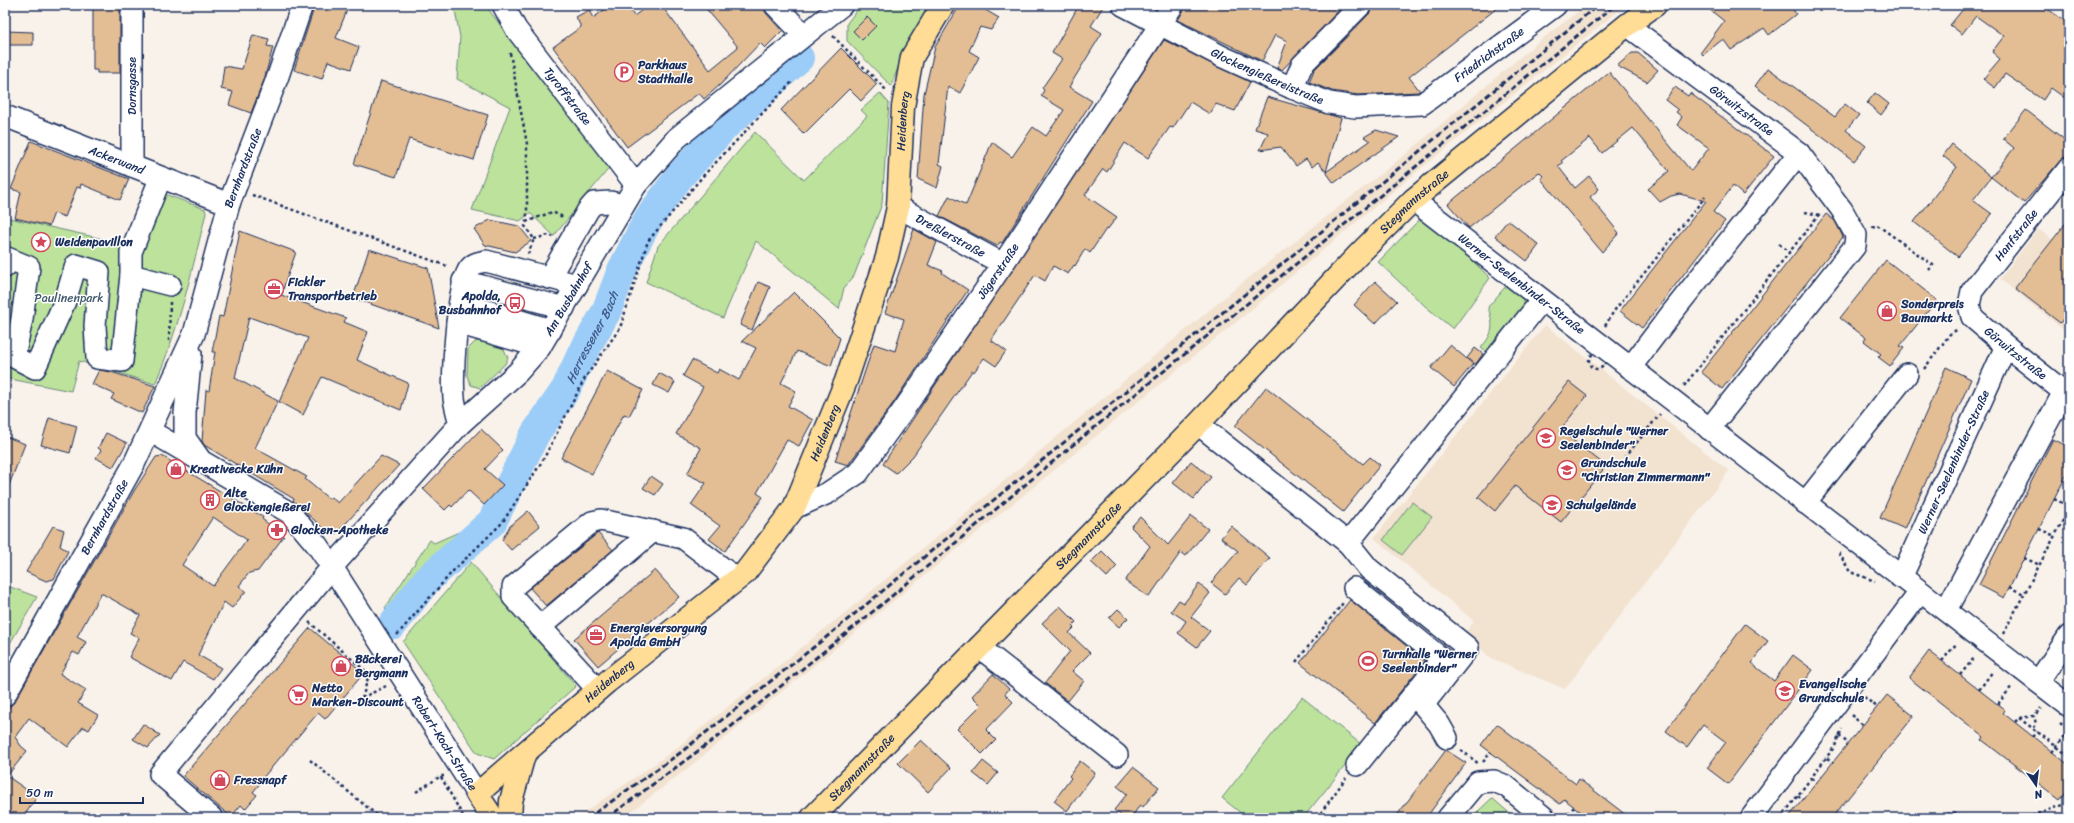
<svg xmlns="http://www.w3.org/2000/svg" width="2074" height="823" font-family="Sriracha,sans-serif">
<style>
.built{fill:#f2e2d0}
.green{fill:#bce29c;stroke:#6c887d}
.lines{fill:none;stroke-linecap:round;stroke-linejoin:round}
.river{stroke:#9ccdf8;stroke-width:30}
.building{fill:#e3bd94;stroke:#1b2f5e;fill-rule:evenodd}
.minor-casing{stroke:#1b2f5e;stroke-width:24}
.major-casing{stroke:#1b2f5e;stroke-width:25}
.path{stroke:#1b2f5e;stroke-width:2.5;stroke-dasharray:3 3;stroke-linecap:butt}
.minor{stroke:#fff;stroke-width:21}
.major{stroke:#ffdd96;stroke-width:22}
.rail{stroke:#1b2f5e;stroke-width:3;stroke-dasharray:6 3;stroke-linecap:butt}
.labels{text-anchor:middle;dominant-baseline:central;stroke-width:3;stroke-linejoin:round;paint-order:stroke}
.street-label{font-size:12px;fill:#1b2f5e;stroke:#fff}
.poi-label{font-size:12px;font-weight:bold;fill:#1b2f5e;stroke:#fff;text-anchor:start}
.park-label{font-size:12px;fill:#435c6e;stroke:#fff}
.water-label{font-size:13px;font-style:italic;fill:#425e8c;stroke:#fff}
</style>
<rect width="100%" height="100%" fill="#f9f2ea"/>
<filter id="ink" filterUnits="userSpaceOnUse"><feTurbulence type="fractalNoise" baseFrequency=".025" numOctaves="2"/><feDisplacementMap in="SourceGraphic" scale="8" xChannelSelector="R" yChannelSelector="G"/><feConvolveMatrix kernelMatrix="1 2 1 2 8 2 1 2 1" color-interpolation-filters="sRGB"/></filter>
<g filter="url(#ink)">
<g class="built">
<polygon points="1587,5 1626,5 1419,170 1252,309 693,764 623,818 576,818 669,754 862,599 1236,288 1406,154 1538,42"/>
<polygon points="2038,229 2069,252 2069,334 2000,279"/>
<polygon points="1545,325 1729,471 1565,689 1489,657 1465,633 1474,621 1374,538"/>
</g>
<g class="green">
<polygon points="454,5 485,5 610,167 554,236 530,213 520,221 472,210 510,107 457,79 460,37"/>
<polygon points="861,5 931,5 906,47 891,86 847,41 847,23"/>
<polygon points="880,93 889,103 882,204 854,276 844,288 839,309 756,241 723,318 646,282 658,246 755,132 804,180 867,116 861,110"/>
<path d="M154,190L205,209L206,213C192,271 179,329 155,384L79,361L71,391L5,378V217L130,245Z"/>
<polygon points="1418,221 1424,221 1471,259 1490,278 1453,329 1425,306 1378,262"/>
<path d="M1506,286L1524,300V312L1490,355L1481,348C1494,332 1494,327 1488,307Z"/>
<polygon points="479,341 503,347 508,358 505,364 480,388 471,385 467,376 468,349 475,342"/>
<polygon points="1412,502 1432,517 1402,555 1383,540"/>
<polygon points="459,532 466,538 423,578 407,600 398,598 388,612 385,608 430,540 434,543"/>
<polygon points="471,562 576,686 494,759 477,753 403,642"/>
<polygon points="5,585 37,597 5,652"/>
<polygon points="1302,697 1362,745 1303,818 1247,818 1222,798"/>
<polygon points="1492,798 1515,818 1471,818"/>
</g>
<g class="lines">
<path class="river" id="s1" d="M393,624L427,580L492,522L535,434L566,389L580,358L606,312L622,270L649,218L679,177L725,126L799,58"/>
</g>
<g class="building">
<polygon points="93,5 120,5 120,73 97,73 97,70 93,70"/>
<polygon points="315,5 349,5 336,38 359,47 351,69 328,61 322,79 294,70"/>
<polygon points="611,5 627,5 634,16 649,5 661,5 710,70 738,47 703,5 763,5 766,13 782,31 765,48 760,43 721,84 704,99 699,93 627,147 553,47 581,27 576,17 589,10 593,18"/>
<polygon points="960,5 977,5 999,18 991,30 980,27 969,51 979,57 960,93 948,86 939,164 943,166 937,188 918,179 924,94 935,47"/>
<polygon points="1079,5 1104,5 1091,26 1102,33 1069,87 1092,101 1002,243 1000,242 997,246 939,216 949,196 966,205 992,142 1012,157 1033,127 1046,136 1064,110 1041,96 1044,90 1042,88 1062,59 1052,53"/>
<polygon points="1187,5 1344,5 1282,70 1277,68 1287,41 1275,35 1262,61 1178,20"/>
<polygon points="1373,5 1501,5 1409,77 1420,91 1418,92 1358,95 1332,91 1309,82 1314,70 1370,13"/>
<polygon points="1704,5 1790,5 1796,14 1769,35 1764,28 1731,50 1723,39 1703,55 1701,52 1724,21"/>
<polygon points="1960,5 2042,5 2069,24 2069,101 2051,88 2043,100 2005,74 1995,88 1983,79 2000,59 1992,52 2004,36 1976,16 1962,34 1950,25 1964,8"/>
<polygon points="867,17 876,26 862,40 853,31"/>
<polygon points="5,31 33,32 33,45 5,45"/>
<polygon points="253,35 269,39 267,46 273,47 264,80 251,113 229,105 233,92 221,89 224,66 242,69"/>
<polygon points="1164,40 1250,82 1235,111 1216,104 1210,114 1190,102 1173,128 1170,127 1148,158 1125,143 1107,172 1103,169 1085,195 1117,217 1107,230 1106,229 1090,253 1085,249 1075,266 1074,265 1068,274 1053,266 1045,281 1035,275 991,340 1006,351 996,366 984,358 974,372 972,371 913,456 896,473 883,464"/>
<polygon points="841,48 877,84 861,101 849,89 804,134 781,110"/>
<polygon points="1632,53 1638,53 1658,70 1647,82 1617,66"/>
<polygon points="1768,68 1835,117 1845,104 1859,115 1846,130 1866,146 1854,161 1755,86"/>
<polygon points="1609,72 1691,171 1709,148 1677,125 1682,117 1676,112 1678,110 1665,100 1675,87 1688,96 1690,93 1774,156 1743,195 1733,186 1713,212 1725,221 1642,328 1620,311 1706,201 1680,194 1671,196 1660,202 1648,189 1669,171 1633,128 1602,153 1590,138 1561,161 1563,163 1558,166 1575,188 1589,176 1599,189 1590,197 1619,233 1602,252 1541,179 1543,176 1539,172 1469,228 1448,204"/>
<polygon points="381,81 488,115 474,160 409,139 396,177 354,164"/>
<polygon points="1875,93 1889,104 1881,115 1867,103"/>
<polygon points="1267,97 1341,118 1326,172 1318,162 1312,167 1306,159 1296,166 1281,147 1260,150 1268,133 1255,129"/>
<polygon points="2026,110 2069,143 2069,156 2060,161 2024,203 1991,177 2014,148 2003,139"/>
<polygon points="1376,130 1399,137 1334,183 1326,172 1370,141 1364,137"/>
<polygon points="31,141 129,179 120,200 81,184 80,188 77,187 65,217 54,213 49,226 15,218 21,192 11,189"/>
<polygon points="1952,144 1991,177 1973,200 1992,214 1958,257 1914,222 1957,167 1943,156"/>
<polygon points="1826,214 1835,221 1843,237 1722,389 1701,372"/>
<polygon points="2069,219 2069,311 2060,323 2015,288"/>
<polygon points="490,220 519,226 531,241 515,252 485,245 474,229"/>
<polygon points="1508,220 1539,245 1527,261 1495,236"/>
<polygon points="914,229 937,242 928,265 943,271 942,273 968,290 894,402 848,465 835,461 874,344 895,351 904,319 885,313"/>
<polygon points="240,231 296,252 281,295 346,318 344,322 368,332 357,360 408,383 401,410 322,377 303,415 279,402 308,338 249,317 235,378 278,401 255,448 307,477 305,479 329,499 331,497 338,503 381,456 399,465 337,533 331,535 293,501 294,499 204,445 202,441 206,390 209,391 215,352 212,352 219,316 223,317"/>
<polygon points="369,249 428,268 439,328 353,298"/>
<polygon points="1886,260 1937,300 1900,346 1904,348 1890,366 1878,357 1881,354 1864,341 1866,338 1840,318"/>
<polygon points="1375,281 1397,301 1375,324 1354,305"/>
<polygon points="758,282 770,287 752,330 740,325"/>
<polygon points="794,292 840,338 831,366 797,351 781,383 796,391 788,406 813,420 799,446 787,440 757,493 763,497 725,551 709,539 720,526 691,505 706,483 687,474 701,448 676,434 703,387 683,376 692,360 717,373 719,369 739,380 756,348 742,341"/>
<polygon points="1450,345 1473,364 1454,387 1431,368"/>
<polygon points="1475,348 1483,354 1475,365 1467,358"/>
<polygon points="1946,367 1971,379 1905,529 1880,518"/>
<polygon points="99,370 111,372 155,386 142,413 111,399 114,394 92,384"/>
<polygon points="607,371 643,390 629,416 624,414 592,474 561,458"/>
<polygon points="659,373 675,382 669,393 653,385"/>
<polygon points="1569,382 1587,396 1560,430 1606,466 1561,522 1515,486 1495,511 1478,497"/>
<polygon points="1266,387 1363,464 1370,457 1380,465 1343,512 1235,426"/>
<polygon points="49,418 77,426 70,453 41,445"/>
<polygon points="481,429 503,450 485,469 503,485 484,505 468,490 452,507 450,505 445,510 423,489"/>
<polygon points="106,433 127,443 113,467 96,458 101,450 98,448"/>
<polygon points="5,436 25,444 6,493 5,492"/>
<polygon points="2053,439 2069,447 2069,470 2004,598 1979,585"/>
<path d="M162,456L263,517L262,519L284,536L258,571L249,573L239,586L246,591L232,608L224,602L198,655L221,668L213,679L183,662L172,681L129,657L139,638L130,633L140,615L101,593L77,637L86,642L79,655L73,652L60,674L86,690L78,703L98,715L89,730L83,727L68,747L29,718L15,737L21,746L27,751L7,776L37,797L26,813L21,818H17L5,810V712L15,701L134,491L156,457ZM213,517L247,540L213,586L182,565Z"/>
<polygon points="1191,461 1211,477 1194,499 1173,483"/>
<polygon points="651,476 663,484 655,495 643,488"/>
<polygon points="528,511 540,526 511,550 502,540 509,527"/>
<polygon points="1191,516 1208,529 1186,556 1181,552 1149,597 1125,581 1150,546 1131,527 1140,517 1168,545"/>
<polygon points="53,526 64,530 60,546 68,551 54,579 46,581 26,572"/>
<polygon points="1231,526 1270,558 1247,585 1239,578 1225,594 1211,583 1238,551 1221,538"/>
<polygon points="598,533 613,550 546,606 530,588"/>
<polygon points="1102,551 1117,566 1107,577 1091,562"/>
<polygon points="655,570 679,597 598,666 574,639"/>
<polygon points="1199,584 1210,593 1191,617 1210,631 1197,647 1178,633 1186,621 1171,611 1179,600 1184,603"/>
<polygon points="1350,600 1425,661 1375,723 1300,663"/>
<polygon points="1060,606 1076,622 1072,626 1074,628 1069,633 1090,653 1072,671 1084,681 1068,701 1045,683 1070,651 1042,623"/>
<polygon points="1118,609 1128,618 1119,627 1109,618"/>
<polygon points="1745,624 1768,641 1751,663 1774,681 1793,655 1813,670 1728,784 1707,768 1726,742 1703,725 1687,747 1666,731"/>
<polygon points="310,628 364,673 325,719 318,713 261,780 262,781 253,792 257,795 245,809 241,805 231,817 183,776"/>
<polygon points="1929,651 2005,710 2003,713 2069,765 2069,788 2060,800 1982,740 1984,737 1909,678"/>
<polygon points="993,674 1009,689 1005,694 1013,702 986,730 996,740 982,754 957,729 981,705 972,696"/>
<polygon points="1887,695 1914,716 1832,818 1788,818"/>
<polygon points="143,724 160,735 148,748 133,739"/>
<polygon points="1497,724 1576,784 1579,779 1630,818 1589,818 1564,799 1560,804 1481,745"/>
<polygon points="921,740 951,768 928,792 898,763"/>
<polygon points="1446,750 1466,763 1426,818 1395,818"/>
<polygon points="983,761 998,773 988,785 973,773"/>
<polygon points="1080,761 1095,773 1067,811 1054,801 1071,778 1069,776"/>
<polygon points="1133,767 1159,787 1143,807 1140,805 1131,818 1124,818 1114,810 1127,794 1117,786"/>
</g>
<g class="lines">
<g class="minor-casing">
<g id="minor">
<polyline points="132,5 132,166"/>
<path id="s2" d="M503,5L516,29L636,185"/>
<polyline points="775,5 804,35"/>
<path id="s3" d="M1123,5L1223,57L1292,88L1329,103L1355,107L1422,104L1556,5"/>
<path id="s4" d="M1627,25L1799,153L1842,210L1856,235L1855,246L1709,429"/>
<polyline points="1292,88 1302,65 1361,5"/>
<path id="s5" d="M5,116L229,204"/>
<path id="s6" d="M2069,168L1972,291L1969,305L1972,317L2006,346L2069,396"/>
<polyline points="160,179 131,252 131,275 170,285"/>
<path id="s7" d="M1413,200L2069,706"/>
<path id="s8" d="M898,207L1003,264"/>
<polyline points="5,267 7,258 29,267 22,319 14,357 35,368 65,301 76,265 99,272 95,326 97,358 122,361 131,275"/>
<polyline points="549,278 588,210 594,203 610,202 623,205"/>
<polyline points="463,281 564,308"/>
<polyline points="460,303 551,330"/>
<polyline points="457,323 540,347"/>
<polyline points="191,354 185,413 185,438 199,458"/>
<polyline points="1630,368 1671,314 1799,153"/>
<path d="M460,424C458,416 455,406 454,398C452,376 457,282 470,268C474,263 480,262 486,261L577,285"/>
<polyline points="1198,424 1348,543 1369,569 1468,648 1423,705"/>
<path id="s9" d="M150,431L290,513L317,545L332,567L477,794"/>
<polyline points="1805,503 1907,374"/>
<path id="s10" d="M794,508L828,493L858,473L904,409L1003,264L1173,5"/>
<polyline points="1348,543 1542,300"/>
<path id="s11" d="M1900,577L1906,567L2006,346"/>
<polyline points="1354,588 1442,659 1357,765"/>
<polyline points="1946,610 2064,392"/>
<polyline points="540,627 653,531"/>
<polyline points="979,647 1117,755"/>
<polyline points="2038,682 2069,636"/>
<polyline points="598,690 513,597 513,587 592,522 601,520 683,538 737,579"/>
<polyline points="1414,694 1439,724 1447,738"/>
<path id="s12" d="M5,695L134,464L194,334L229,204L278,76L302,5"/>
<path id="s13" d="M212,818L160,774L332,567L460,424L518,372L540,347L636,185L677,138L842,5"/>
<polyline points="1448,818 1478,782 1494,781 1506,786 1545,818"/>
<polyline points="1751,818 1920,592"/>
</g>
</g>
<g class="major-casing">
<g id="major">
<path id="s14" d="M493,818L477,794L607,682L744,574L794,508L846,381L887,257L898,207L903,107L912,57L943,5"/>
<polyline points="510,818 511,801 524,755"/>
<path id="s15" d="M812,818L1198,424L1359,254L1413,200L1627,25L1655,5"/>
</g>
</g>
<g class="path">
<polyline points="833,36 887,91"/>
<polyline points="510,53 527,144 527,214 525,226 534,239 528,254"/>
<polyline points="252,195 447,266"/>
<polyline points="1805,212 1819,215"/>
<polyline points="526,222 552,212 561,216 563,219"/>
<polyline points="1872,227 1877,225 1933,265 1929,270"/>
<polyline points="534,239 549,235 553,237"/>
<polyline points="1779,244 1789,252"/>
<polyline points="1605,326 1614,311 1705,197"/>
<polyline points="169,341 170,302"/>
<circle cx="1597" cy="361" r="8"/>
<polyline points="1924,369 1950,334 1958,329"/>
<polyline points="1684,386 1821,212"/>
<polyline points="1625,457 1660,414"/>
<polyline points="2068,471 2069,471"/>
<polyline points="2054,499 2069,506"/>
<polyline points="2039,529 2055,536"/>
<polyline points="1839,553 1850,572 1875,581"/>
<polyline points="2024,558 2040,565"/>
<polyline points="2009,587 2024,594"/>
<polyline points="309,622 369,674 362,699"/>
<polyline points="2003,634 2069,509"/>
<polyline points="397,635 453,571 502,523 543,460 585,378 620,328 648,241 703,176 793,81"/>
<polyline points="1942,661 1957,643"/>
<polyline points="1296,662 1343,603"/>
<polyline points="1960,675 1975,657"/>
<polyline points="1979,690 1993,671"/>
<polyline points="1864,697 1877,707"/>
<polyline points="362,698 386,686"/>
<polyline points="1998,704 2012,686"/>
<polyline points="1851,715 1863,725"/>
<polyline points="2019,718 2069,756"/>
<polyline points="2015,722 2019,718 2034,716 2041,708"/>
<polyline points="2060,723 2069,730"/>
<polyline points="2034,728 2036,724 2034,716"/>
<polyline points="1839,736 1848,743"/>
<polyline points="2033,737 2038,732"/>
<polyline points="1461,750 1479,764"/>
<polyline points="2052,752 2069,731"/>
<polyline points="1827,758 1833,762"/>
<polyline points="310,760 379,817"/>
<polyline points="1483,762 1491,752"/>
<polyline points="441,777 464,818"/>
<polyline points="1812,778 1817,782"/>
<polyline points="416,792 441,776 444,776"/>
<polyline points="1798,796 1803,800"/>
<polyline points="1783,815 1788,818"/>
<polyline points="1317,818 1346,778"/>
<polyline points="1564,818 1574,807"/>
<polyline points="1781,818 1835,746 1842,729"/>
<path d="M1936,818C1946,814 1954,810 1963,818"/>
<polyline points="2026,818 2069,803"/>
</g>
<use href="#minor" class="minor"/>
<use href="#major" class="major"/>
<g class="rail">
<polyline points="588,818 680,753 824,639 1598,5"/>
<polyline points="607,818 728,729 881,605 1068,449 1615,5"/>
</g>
</g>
</g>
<defs>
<g id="parking-ring" transform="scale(1)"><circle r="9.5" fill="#fff" stroke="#d1495b" stroke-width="1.5"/><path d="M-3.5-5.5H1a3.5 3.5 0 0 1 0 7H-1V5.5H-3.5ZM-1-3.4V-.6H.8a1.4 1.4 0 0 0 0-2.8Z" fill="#d1495b"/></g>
<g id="sight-ring" transform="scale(1)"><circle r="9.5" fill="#fff" stroke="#d1495b" stroke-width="1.5"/><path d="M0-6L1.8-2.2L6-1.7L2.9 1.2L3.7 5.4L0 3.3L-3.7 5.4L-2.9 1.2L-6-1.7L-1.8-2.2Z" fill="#d1495b"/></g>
<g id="office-ring" transform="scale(1)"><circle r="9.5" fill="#fff" stroke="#d1495b" stroke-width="1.5"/><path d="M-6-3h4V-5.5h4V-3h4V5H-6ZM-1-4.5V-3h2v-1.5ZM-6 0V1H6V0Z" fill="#d1495b"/></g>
<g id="bus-ring" transform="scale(1)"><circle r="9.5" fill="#fff" stroke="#d1495b" stroke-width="1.5"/><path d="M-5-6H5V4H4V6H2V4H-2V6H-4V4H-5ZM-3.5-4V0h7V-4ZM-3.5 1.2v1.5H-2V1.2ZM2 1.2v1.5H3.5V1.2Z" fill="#d1495b"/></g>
<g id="shop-ring" transform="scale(1)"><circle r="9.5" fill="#fff" stroke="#d1495b" stroke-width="1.5"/><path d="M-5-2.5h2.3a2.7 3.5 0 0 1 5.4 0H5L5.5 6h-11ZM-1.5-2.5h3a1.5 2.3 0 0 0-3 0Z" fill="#d1495b"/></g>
<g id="school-ring" transform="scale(1)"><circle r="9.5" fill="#fff" stroke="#d1495b" stroke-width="1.5"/><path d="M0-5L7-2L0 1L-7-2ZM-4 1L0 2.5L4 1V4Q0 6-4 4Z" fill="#d1495b"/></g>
<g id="building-ring" transform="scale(1)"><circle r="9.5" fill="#fff" stroke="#d1495b" stroke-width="1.5"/><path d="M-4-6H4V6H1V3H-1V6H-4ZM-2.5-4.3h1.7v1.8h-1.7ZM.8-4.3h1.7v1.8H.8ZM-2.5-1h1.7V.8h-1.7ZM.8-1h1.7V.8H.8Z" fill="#d1495b"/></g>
<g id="pharmacy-ring" transform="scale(1)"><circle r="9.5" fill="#fff" stroke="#d1495b" stroke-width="1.5"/><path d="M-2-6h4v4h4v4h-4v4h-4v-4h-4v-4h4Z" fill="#d1495b"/></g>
<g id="stadium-ring" transform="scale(1)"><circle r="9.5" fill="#fff" stroke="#d1495b" stroke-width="1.5"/><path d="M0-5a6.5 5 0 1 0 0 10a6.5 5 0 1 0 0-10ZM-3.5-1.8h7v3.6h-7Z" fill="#d1495b"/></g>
<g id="supermarket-ring" transform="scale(1)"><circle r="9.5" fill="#fff" stroke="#d1495b" stroke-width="1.5"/><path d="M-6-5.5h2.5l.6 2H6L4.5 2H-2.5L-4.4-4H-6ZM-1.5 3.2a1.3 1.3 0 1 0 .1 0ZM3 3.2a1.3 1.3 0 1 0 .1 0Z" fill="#d1495b"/></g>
</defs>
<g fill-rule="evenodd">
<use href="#parking-ring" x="624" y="72"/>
<use href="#sight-ring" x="41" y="242"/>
<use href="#office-ring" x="274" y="289"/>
<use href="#bus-ring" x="515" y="303"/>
<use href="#shop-ring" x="1887" y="311"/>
<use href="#school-ring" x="1546" y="438"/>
<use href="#shop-ring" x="176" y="469"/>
<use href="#school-ring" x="1567" y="470"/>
<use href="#building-ring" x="210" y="500"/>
<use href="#school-ring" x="1552" y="505"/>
<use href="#pharmacy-ring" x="277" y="530"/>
<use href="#office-ring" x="596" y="635"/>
<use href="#stadium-ring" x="1368" y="661"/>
<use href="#shop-ring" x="341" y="666"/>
<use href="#school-ring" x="1785" y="691"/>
<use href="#supermarket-ring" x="298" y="695"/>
<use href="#shop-ring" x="220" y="780"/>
</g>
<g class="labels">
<g class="street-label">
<text stroke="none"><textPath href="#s3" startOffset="405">Friedrichstraße</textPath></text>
<text stroke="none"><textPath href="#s3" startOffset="161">Glockengießereistraße</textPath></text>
<text transform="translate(132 86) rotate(-90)">Dornsgasse</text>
<text stroke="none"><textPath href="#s2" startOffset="112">Tyroffstraße</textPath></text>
<text stroke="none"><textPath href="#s4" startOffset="143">Görwitzstraße</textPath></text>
<text stroke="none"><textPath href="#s14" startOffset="863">Heidenberg</textPath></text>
<text stroke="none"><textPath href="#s5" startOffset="120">Ackerwand</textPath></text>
<text stroke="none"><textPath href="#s12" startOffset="581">Bernhardstraße</textPath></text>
<text stroke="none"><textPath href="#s15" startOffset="862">Stegmannstraße</textPath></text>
<text transform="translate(2016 235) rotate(-52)">Hanfstraße</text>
<text stroke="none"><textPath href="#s8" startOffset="60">Dreßlerstraße</textPath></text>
<text stroke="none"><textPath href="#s10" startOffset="319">Jägerstraße</textPath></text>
<text stroke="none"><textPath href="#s7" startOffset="137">Werner-Seelenbinder-Straße</textPath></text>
<text stroke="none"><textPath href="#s13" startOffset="696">Am Busbahnhof</textPath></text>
<text stroke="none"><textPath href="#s6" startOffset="240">Görwitzstraße</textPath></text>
<text stroke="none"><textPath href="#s14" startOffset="539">Heidenberg</textPath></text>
<text stroke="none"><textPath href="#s11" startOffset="127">Werner-Seelenbinder-Straße</textPath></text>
<text stroke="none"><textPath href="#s12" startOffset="204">Bernhardstraße</textPath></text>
<text stroke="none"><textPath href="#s15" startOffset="395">Stegmannstraße</textPath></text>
<text stroke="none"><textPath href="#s14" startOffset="203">Heidenberg</textPath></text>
<text stroke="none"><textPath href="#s9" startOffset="440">Robert-Koch-Straße</textPath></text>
<text stroke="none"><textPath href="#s15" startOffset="71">Stegmannstraße</textPath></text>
</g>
<g class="poi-label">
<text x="638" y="65">Parkhaus<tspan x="638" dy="14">Stadthalle</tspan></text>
<text x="55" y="242">Weidenpavillon</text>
<text x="288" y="282">Fickler<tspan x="288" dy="14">Transportbetrieb</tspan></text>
<text x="501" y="296" text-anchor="end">Apolda,<tspan x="501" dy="14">Busbahnhof</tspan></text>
<text x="1901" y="304">Sonderpreis<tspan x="1901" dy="14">Baumarkt</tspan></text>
<text x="1560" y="431">Regelschule "Werner<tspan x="1560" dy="14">Seelenbinder"</tspan></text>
<text x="1581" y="463">Grundschule<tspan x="1581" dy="14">"Christian Zimmermann"</tspan></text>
<text x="190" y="469">Kreativecke Kühn</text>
<text x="224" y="493">Alte<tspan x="224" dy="14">Glockengießerei</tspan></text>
<text x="1566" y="505">Schulgelände</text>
<text x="291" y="530">Glocken-Apotheke</text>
<text x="610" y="628">Energieversorgung<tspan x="610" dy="14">Apolda GmbH</tspan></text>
<text x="1382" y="654">Turnhalle "Werner<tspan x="1382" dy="14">Seelenbinder"</tspan></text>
<text x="355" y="659">Bäckerei<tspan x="355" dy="14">Bergmann</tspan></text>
<text x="1799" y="684">Evangelische<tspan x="1799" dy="14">Grundschule</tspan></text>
<text x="312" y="688">Netto<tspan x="312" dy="14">Marken-Discount</tspan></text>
<text x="234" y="780">Fressnapf</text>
</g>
<g class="park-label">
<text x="69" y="298">Paulinenpark</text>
</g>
<g class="water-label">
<text stroke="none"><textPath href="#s1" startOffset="353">Herressener Bach</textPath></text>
</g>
</g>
<rect width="2074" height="823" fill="none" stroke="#fff" stroke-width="20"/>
<rect x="10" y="10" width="2054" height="803" fill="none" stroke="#1b2f5e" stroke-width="1.5" filter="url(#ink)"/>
<g transform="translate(2036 785) rotate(166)" stroke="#ffffff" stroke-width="3" paint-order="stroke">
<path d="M0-3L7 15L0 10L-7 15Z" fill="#1b2f5e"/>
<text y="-6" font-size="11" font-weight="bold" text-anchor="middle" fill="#1b2f5e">N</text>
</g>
<path d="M20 797v6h123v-6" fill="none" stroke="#1b2f5e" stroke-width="2"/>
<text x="26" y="797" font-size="12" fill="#1b2f5e" stroke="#ffffff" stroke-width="3" paint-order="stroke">50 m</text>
</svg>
